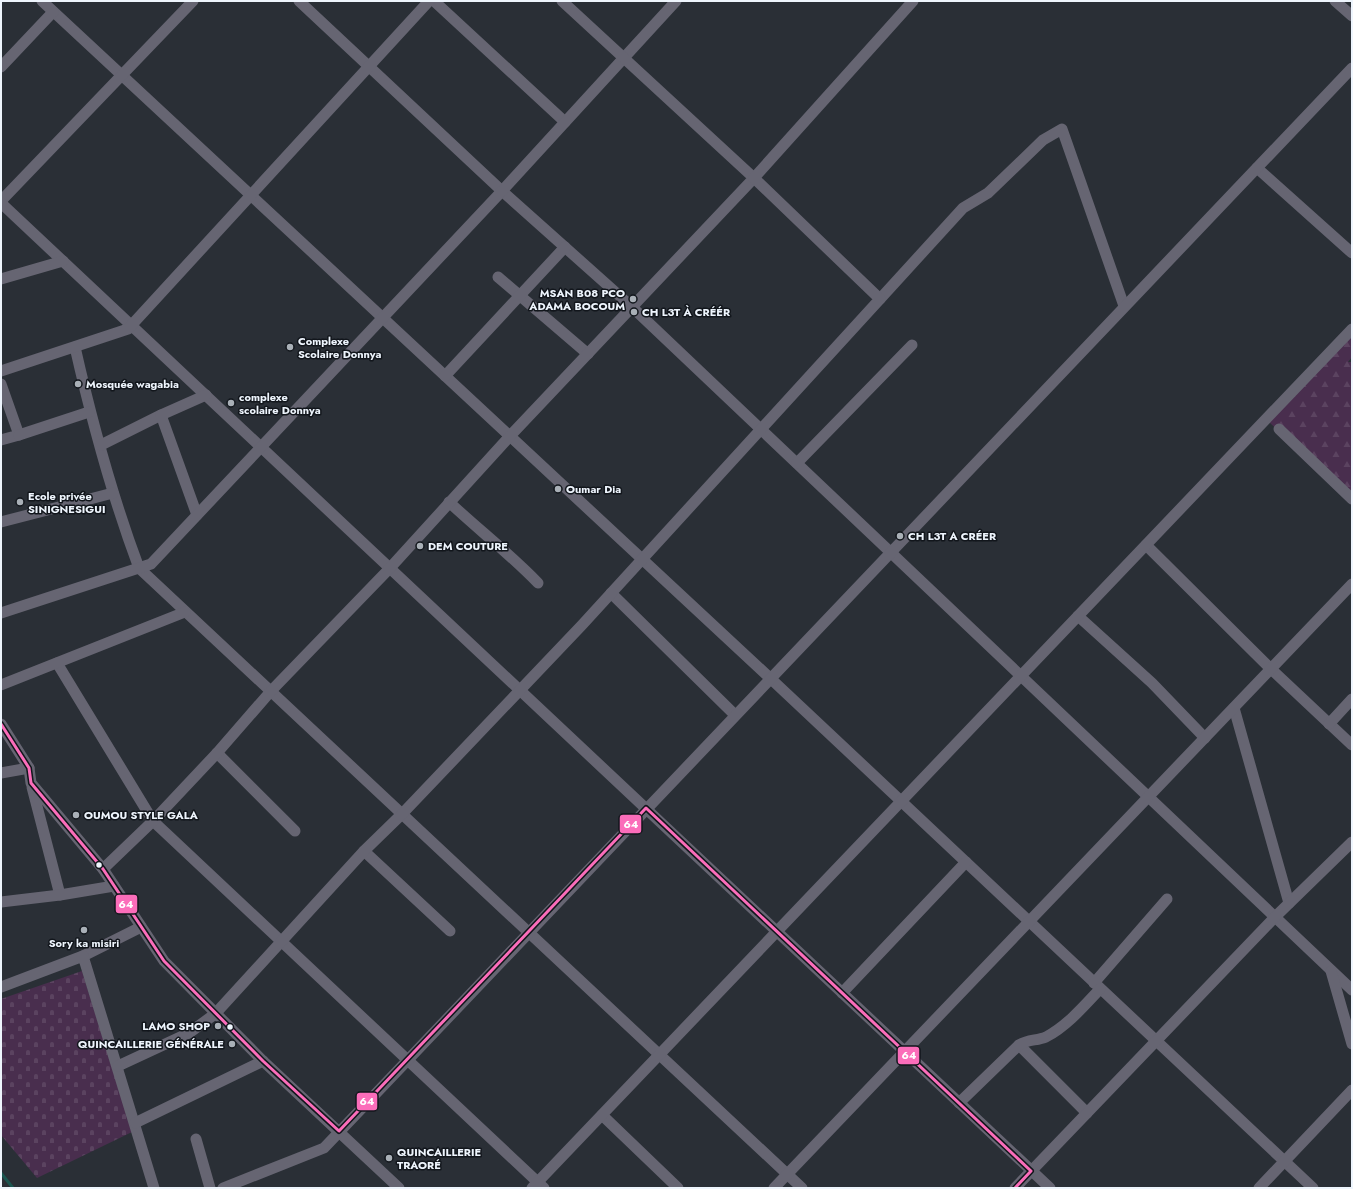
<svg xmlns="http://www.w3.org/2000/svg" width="1353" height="1189" font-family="Jost,sans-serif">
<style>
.forest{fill:url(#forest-firs)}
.cemetery{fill:url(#cemetery-stones)}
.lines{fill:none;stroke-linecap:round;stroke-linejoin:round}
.stream{stroke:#1b5550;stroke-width:3}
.street{stroke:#666572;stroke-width:11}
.bus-1-casing{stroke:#12161c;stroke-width:6}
.bus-1{stroke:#fb6dba;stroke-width:3}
.poi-dot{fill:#a9b0b7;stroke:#12161c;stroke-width:1.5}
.bus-dot{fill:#eef5fd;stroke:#12161c;stroke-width:1.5}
.labels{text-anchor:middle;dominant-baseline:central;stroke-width:3;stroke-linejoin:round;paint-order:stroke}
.poi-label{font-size:11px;font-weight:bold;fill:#eef5fd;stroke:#12161c;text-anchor:start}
.line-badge{stroke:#12161c;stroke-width:1.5}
.badge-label{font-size:11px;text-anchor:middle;font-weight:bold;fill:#fff}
</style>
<defs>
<pattern id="forest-firs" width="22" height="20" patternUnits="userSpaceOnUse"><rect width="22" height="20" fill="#492e4e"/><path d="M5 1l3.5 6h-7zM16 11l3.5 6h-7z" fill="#5b4360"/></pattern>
<pattern id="cemetery-stones" width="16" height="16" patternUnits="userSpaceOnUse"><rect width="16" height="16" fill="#492e4e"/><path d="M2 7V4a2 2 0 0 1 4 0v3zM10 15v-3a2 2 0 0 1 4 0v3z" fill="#5b4360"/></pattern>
</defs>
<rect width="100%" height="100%" fill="#2a2f36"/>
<polygon class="forest" points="1352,336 1352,357 1348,362 1352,362 1352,499 1269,422"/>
<polygon class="cemetery" points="82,971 132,1132 37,1178 1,1135 1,999"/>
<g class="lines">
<polyline class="stream" points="1,1173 13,1188"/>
<g class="street">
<polyline points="42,1 770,678 1313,1188"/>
<polyline points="299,1 502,191 632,307 1352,990"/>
<polyline points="434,1 565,122"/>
<polyline points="1335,1 1352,16"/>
<polyline points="1,67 53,12"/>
<polyline points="1257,168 1352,253"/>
<polyline points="1,201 193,1"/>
<polyline points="1,203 1050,1188"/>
<polyline points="498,277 588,354"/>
<polyline points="1,279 63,261"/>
<polyline points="880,299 963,208 988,193 1043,140 1062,129 1124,306"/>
<path d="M75,347C92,422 112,496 139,568L802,1188"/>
<polyline points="1,371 128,329 429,1"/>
<polyline points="445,376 565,247"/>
<polyline points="1,384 19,435 1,440"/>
<polyline points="1279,429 1352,499"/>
<polyline points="19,435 89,412"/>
<polyline points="101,445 161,415"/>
<polyline points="797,463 912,345"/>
<path d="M449,502C479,530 510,554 538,583"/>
<polyline points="197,515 161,415 206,395"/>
<polyline points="1,522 113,493"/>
<polyline points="1146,545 1271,669 1352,745"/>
<polyline points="611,593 735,715"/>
<polyline points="1,613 151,564 502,191 676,1"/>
<polyline points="1078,616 1152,683 1205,738"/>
<polyline points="57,663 153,821 544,1188"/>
<polyline points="1,685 185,612"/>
<polyline points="1234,708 1289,903"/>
<polyline points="1,724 29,768 31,783 103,869 164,961 263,1061 399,1188"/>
<polyline points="1329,724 1352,699"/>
<polyline points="217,753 295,831"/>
<polyline points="1,773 29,768"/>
<polyline points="32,787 60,895"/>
<polyline points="364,851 450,931"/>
<polyline points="103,869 153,821 217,753 271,691 390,568 510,436 754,178 562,1"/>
<polyline points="1,902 60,895 114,886"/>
<polyline points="83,956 141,927"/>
<polyline points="1331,971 1352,1044"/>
<polyline points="1094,983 1167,899"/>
<polyline points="1,987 83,956 154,1188"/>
<polyline points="842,993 966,862"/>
<polyline points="1019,1045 1087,1113"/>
<polyline points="118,1066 189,1033 215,1014 364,851 402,814 582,625 880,299 754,178 913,1"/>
<path d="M959,1103L1019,1045C1028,1039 1037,1041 1046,1037C1067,1026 1084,1006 1100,989"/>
<polyline points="602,1115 678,1188"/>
<polyline points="135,1123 263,1061"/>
<polyline points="196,1139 210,1188"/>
<polyline points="223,1188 324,1148 1352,68"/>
<polyline points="532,1188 1352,329"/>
<polyline points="774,1188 1352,584"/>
<polyline points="1015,1188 1275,917 1352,842"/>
<polyline points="1259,1188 1352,1090"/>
</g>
<g class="bus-1-casing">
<polyline id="bus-1" points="1,724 29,768 31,783 103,869 164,961 263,1061 339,1131 646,808 1031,1171 1015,1188"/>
</g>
<use href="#bus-1" class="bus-1"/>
</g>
<g class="poi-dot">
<circle cx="633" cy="299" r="4"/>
<circle cx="634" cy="312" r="4"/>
<circle cx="290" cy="347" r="4"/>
<circle cx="78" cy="384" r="4"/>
<circle cx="231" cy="403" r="4"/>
<circle cx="558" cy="489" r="4"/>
<circle cx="20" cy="502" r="4"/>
<circle cx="900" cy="536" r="4"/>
<circle cx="420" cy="546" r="4"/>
<circle cx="76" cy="815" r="4"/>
<circle cx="84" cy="930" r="4"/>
<circle cx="218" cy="1026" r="4"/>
<circle cx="232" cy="1044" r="4"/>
<circle cx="389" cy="1158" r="4"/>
</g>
<g class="bus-dot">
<circle cx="99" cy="865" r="3.5"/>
<circle cx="230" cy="1027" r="3.5"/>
</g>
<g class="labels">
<g class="poi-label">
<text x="625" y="293" text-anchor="end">MSAN B08 PCO<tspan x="625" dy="13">ADAMA BOCOUM</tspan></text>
<text x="642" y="312">CH L3T À CRÉÉR</text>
<text x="298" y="341">Complexe<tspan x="298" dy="13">Scolaire Donnya</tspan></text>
<text x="86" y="384">Mosquée wagabia</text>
<text x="239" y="397">complexe<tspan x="239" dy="13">scolaire Donnya</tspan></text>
<text x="566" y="489">Oumar Dia</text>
<text x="28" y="496">Ecole privée<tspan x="28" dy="13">SINIGNESIGUI</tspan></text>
<text x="908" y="536">CH L3T A CRÉER</text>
<text x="428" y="546">DEM COUTURE</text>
<text x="84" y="815">OUMOU STYLE GALA</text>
<text x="84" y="943" text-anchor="middle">Sory ka misiri</text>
<text x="210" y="1026" text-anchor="end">LAMO SHOP</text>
<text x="224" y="1044" text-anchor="end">QUINCAILLERIE GÉNÉRALE</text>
<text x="397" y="1152">QUINCAILLERIE<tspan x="397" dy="13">TRAORÉ</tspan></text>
</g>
</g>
<g class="line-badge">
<rect x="619" y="814" width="23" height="20" rx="4" fill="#fb6dba"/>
<rect x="115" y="894" width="23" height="20" rx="4" fill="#fb6dba"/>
<rect x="897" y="1046" width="23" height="19" rx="4" fill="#fb6dba"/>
<rect x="356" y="1092" width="22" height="19" rx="4" fill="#fb6dba"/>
</g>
<g class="badge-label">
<text x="631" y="828">64</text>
<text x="126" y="908">64</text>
<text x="909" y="1059">64</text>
<text x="367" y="1105">64</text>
</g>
<rect width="1353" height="1189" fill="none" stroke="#eef5fd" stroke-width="4"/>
</svg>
